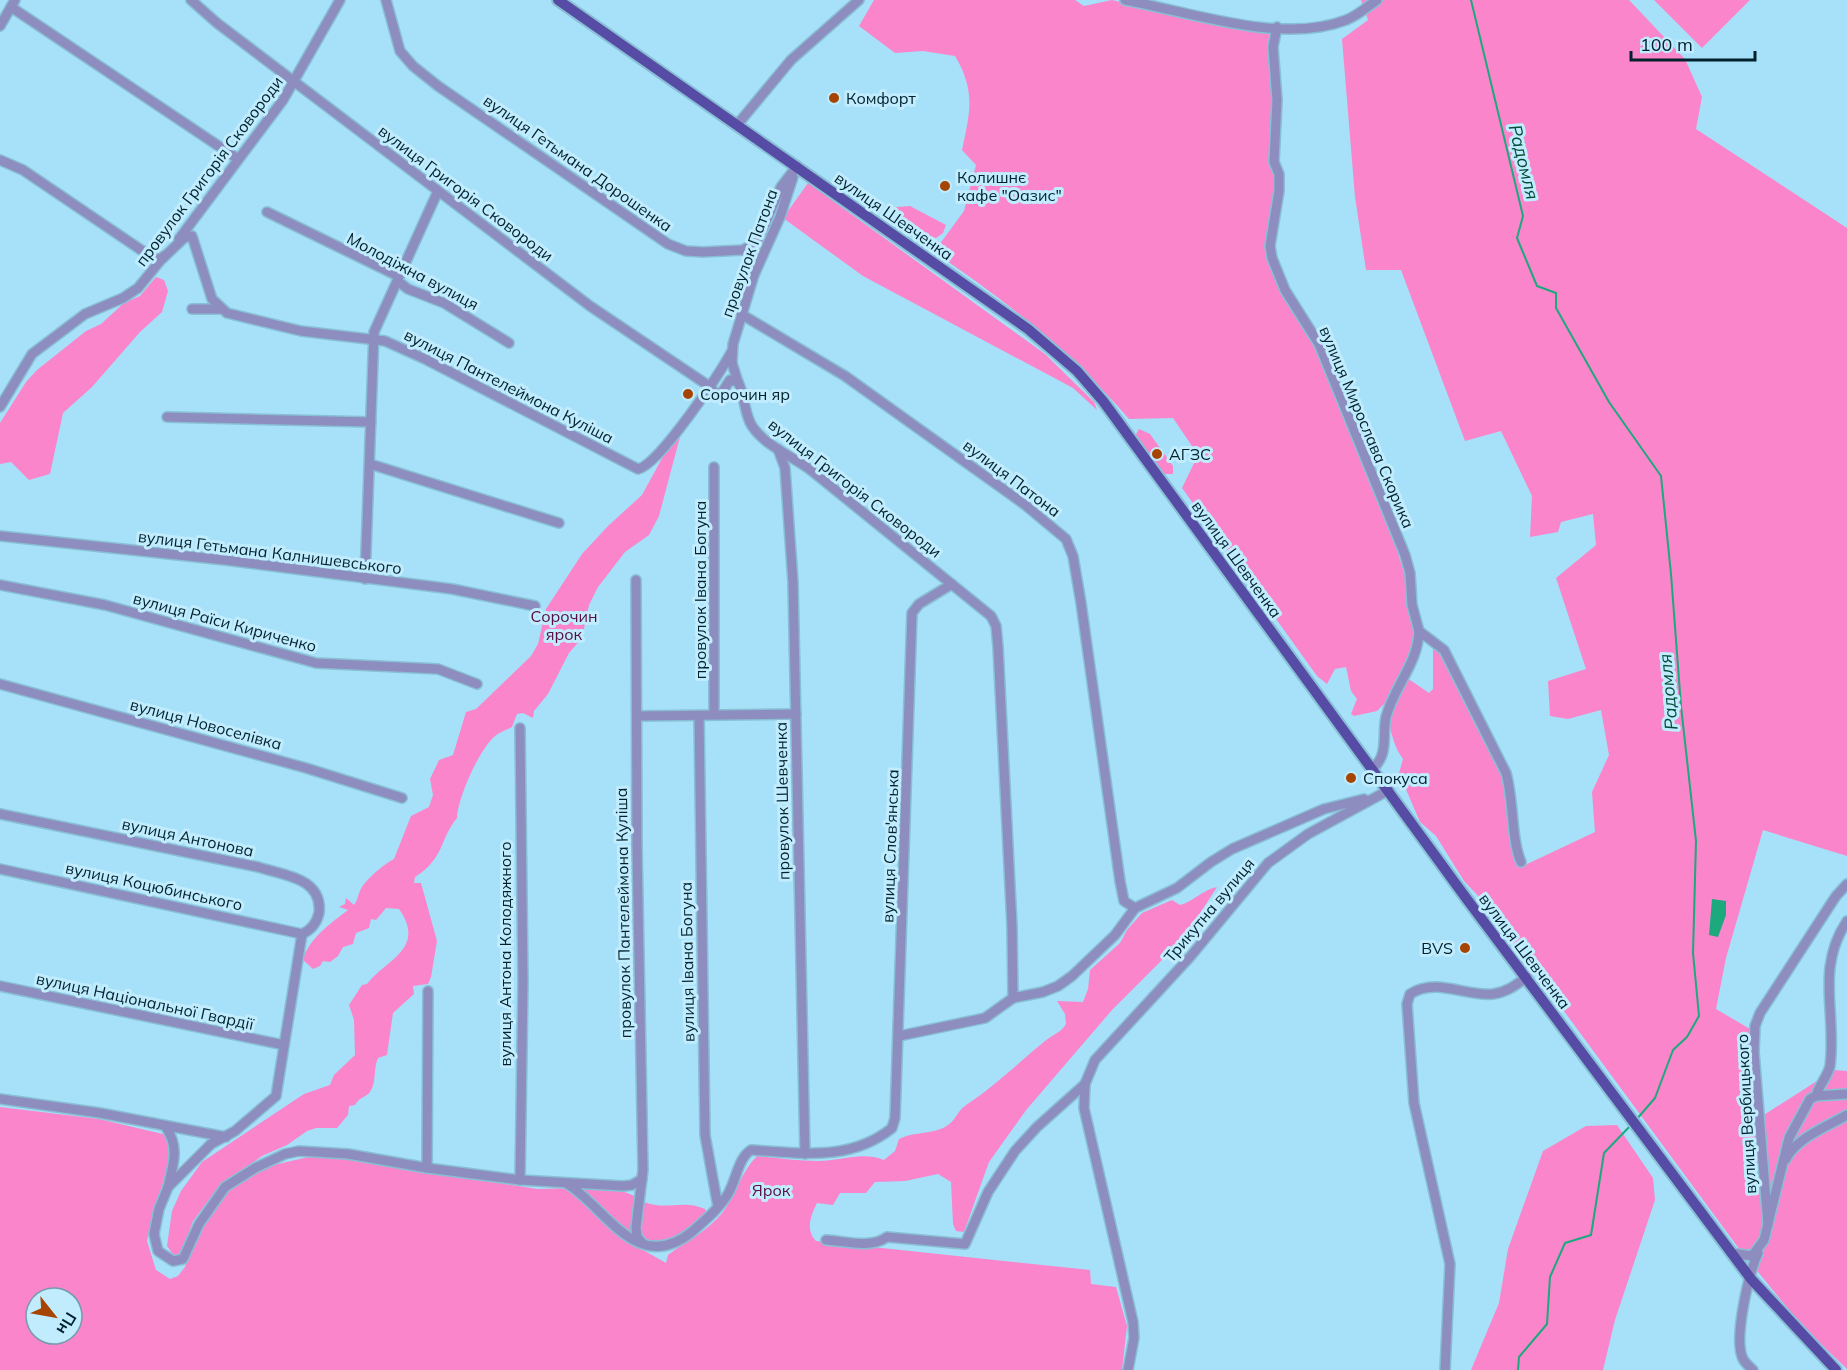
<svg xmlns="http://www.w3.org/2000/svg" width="1847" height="1370" font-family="Mulish,sans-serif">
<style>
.green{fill:#fb85ca;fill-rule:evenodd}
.water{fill:#1ba97d}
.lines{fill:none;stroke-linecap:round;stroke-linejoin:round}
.stream{stroke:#1ba97d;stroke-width:2}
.minor-casing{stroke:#88bfd4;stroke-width:12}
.major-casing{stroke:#88bfd4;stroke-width:14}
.minor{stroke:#8e8dbf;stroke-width:9}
.major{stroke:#564ba5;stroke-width:10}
.poi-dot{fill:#a64401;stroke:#c0ecfe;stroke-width:2}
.labels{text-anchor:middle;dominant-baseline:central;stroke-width:6;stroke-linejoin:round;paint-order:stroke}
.poi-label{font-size:16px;fill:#01222d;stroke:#c0ecfe;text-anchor:start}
.street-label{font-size:16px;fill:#01222d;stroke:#c0ecfe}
.park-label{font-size:16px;fill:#580f3f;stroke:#c0ecfe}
.water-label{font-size:18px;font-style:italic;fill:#004c36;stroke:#c0ecfe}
</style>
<rect width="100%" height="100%" fill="#a6e1f9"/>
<g class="green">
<path d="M874,0H1075L1084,6L1112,0L1212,24L1272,34L1275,189L1265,251L1320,356L1390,528L1406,579L1416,636L1401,677L1410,680L1429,693L1433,689V648L1443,654C1462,693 1486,732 1503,773C1515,804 1506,836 1521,867L1595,832L1592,792L1609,755L1601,710L1568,719L1550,716L1548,681L1586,669L1556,578L1596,545L1593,514L1561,522L1558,532L1530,537L1532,496L1501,431L1465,441L1401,270H1366L1355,197L1342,39L1368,20L1361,0H1629L1685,59L1702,97L1696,129L1847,228V856L1763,830L1726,958L1716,1009L1750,1029L1756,1120L1834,1070L1847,1071V1369L1802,1326L1737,1246L1508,935L1488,914L1493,905L1482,900L1464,881L1436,836L1420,822L1399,773L1403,759C1392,745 1392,728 1384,712L1387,701L1377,711L1354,716L1351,714L1357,699L1351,691L1346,667L1335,669L1327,684L1317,676L1182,488L1198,455L1173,418L1129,419C1068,349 1010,304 934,252L964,211L976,165L962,150C970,113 976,91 955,56L923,51L895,53L859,26Z"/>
<polygon points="1654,0 1750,0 1702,48"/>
<polygon points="808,183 1045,354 1094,402 1097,410 1073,388 863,276 783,218"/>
<path d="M910,206L946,225L943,233L936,238C916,234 899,226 884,213L885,208Z"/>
<polygon points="156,277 164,280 168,291 162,312 140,332 92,387 63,413 50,474 29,480 11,462 0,464 0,423 26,382 37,370 86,331 101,324 124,303 140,296"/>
<polygon points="1139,429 1150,434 1173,466 1173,474 1164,474 1135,436"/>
<path d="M681,433L659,516L649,535L625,552L598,587L589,605L582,638L569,653L548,694L534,711L533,718L523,713L517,714L512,727C507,730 500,732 495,736C479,750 458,797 457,818C439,840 445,858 415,877L414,883H421L437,941L431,977L428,984L413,986L414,994L393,1013L387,1055L378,1058C373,1068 377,1082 370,1092C365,1098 359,1097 355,1105L349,1106L348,1115L337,1128H316L307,1131L287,1145L262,1156L219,1187L193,1221L181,1255L174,1256L167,1246L172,1211L181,1191L202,1162L304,1094L330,1085L334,1075L355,1055L354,1020L349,1005L362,985L367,984C385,960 427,949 399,909L386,908L376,920L371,919L369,928L356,933L353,944L343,947L338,956L330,962L323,961L320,966L313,969L303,960C308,939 331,923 348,910L339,907L345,904L346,898L354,905C358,900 358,893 362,887C367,879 385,863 394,859L411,816L429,807L433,795L430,779L439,760L453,755L466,712L476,709L531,656L538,644L546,609L582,554L608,526L642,495L666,451Z"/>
<path d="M1217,887L1184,938L1112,1010L1027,1109L989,1162L964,1232L956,1231L953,1224L951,1182L938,1174L905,1181L875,1182L866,1193H840L833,1205L817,1203C811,1215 805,1230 816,1241L1090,1270L1091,1284L1116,1287L1127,1326L1122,1370H0V1107L99,1119L167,1135L171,1159L153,1213L147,1241L156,1270L170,1279L178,1276L185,1267L200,1227L229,1190L265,1167L317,1155L538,1189L612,1187L637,1197L636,1246L666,1263L668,1255C687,1240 707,1232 723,1212C736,1194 741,1172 757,1156C777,1158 797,1161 818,1161C840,1161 863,1151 884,1160L895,1151L899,1139C915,1131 934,1135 948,1125C956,1120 957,1111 966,1105C995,1086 1018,1063 1045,1041C1053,1034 1061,1033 1066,1024L1065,1014L1057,1001L1083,1002L1088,989L1090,970L1120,943L1127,930L1142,913L1172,900L1180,905C1193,902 1202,890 1217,887ZM36,1298H72V1334H36Z"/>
<polygon points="1617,1125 1653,1178 1655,1200 1615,1320 1603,1370 1471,1370 1499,1303 1508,1249 1543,1151 1586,1126"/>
<path d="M644,1202C666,1211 683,1199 705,1209L707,1215C692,1233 669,1241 647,1243L639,1232Z"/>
</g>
<polygon class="water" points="1712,899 1726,901 1726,915 1718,937 1709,935"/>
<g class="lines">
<g class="stream">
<polyline points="1471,0 1523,216 1517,238 1537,286 1556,293 1556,308 1609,402 1661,476 1671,574 1681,706 1696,841 1693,953 1699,1016 1687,1037 1673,1050 1655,1098 1636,1120"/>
<polyline points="1518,1370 1519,1357 1547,1324 1550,1277 1565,1243 1591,1235 1604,1153 1632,1124"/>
</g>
<g class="minor-casing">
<g id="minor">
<path d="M191,0L217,23L590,306L709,386L719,397L730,380L738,382C745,395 744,414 752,426C766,447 793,456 812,471L991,616L996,626L998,647L1012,926L1013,998"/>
<polyline points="386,0 400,51 413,66 438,86 668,244 686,251 703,252 743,250 757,242 781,187 797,166"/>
<path d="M1125,0C1190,12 1282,45 1346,20C1357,16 1367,7 1377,0"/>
<polyline points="11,7 238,159"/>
<polyline points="0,26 15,0"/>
<path d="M1277,27L1273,47L1277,100L1274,162L1279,174V191L1270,246L1272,258L1285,290L1319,344L1405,555L1410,573L1412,605L1419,631L1444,650L1506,773C1514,801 1511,839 1521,862"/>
<polyline points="737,125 791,60 859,0"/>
<path d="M0,160L23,170L153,258L162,259L184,238L192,236L212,299L227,313L301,331L385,341L425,359L638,469C659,465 720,373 732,351"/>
<polyline points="267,212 396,275 399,282 408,289 444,303 509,343"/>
<polyline points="179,239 283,100 340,0"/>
<polyline points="192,309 221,309"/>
<polyline points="741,314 845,376 1024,504 1066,539 1073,556 1081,603 1120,881 1124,901 1135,908"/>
<polyline points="738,382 732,363 733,344 754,275 780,217 793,177"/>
<polyline points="0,407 32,354 85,314 123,298 138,288 164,256"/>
<polyline points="167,417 371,422"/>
<polyline points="778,449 785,468 793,582 805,1154"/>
<polyline points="370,464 559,523"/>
<polyline points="0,536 225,560 452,589 535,606"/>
<polyline points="365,579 374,332 438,191"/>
<polyline points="636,580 637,848 643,1170 636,1227 637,1237 642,1243"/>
<polyline points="0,585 105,605 316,663 438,669 477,684"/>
<polyline points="0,684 306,768 402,798"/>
<polyline points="714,714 714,467"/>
<polyline points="637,716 796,714"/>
<polyline points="699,716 705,1135 718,1207"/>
<polyline points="520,728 523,982 520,1180"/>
<path d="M1373,768C1389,755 1382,735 1386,717C1394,686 1418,664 1419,631"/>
<path d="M0,814L258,867C282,875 323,877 319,913C317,922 311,930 302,934"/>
<polyline points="0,869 302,934"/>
<polyline points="302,934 276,1096 235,1131 211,1144 168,1187 159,1209 154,1234 158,1251 173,1261 183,1259 199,1224 225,1187 255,1168 285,1154 299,1151 348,1154 427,1168 428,991"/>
<polyline points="0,986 284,1045"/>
<polyline points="899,1036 985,1018 1013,998 1043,992 1058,986 1072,976 1115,935 1135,908 1177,888 1211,862 1232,849 1324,809 1364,799"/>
<path d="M1816,1096C1819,1085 1828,1076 1830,1066C1837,1013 1815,969 1847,921"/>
<polyline points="0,1099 100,1113 226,1137"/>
<path d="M166,1127C180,1149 173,1164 168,1187"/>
<path d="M1786,1159C1796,1138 1828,1126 1847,1115"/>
<polyline points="427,1168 520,1180 623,1186 632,1185 642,1179"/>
<path d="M566,1183C607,1208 637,1277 693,1231C705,1220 719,1209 728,1194C736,1181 738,1158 751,1150C800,1153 850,1162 892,1128L895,1118L912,613L919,604L952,584"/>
<polyline points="1768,1225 1754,1052 1755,1026 1760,1013 1836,896 1847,884"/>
<path d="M826,1240C845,1241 871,1249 887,1237L965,1244L988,1192L1015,1151L1037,1127L1085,1084"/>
<polyline points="1731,1253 1752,1256 1764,1240 1789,1138 1810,1099 1816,1096 1847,1094"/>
<polyline points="1128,1370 1134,1338 1133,1322 1084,1108 1085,1084 1095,1060 1190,957 1268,863 1308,834 1389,790"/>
<path d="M1445,1370L1450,1264L1414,1103L1407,1004L1410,994C1437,977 1465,997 1493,994C1507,992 1516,985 1527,977"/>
<path d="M1753,1370C1750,1367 1745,1363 1743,1359C1733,1339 1749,1273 1758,1253"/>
</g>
</g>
<g class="major-casing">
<polyline id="major" points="558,0 1028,329 1077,371 1103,401 1466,898 1751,1279 1836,1370"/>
</g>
<use href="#minor" class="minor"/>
<use href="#major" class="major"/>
</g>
<g class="poi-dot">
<circle cx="834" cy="98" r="6"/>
<circle cx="945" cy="186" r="6"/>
<circle cx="688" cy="394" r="6"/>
<circle cx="1157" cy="454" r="6"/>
<circle cx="1351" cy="778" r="6"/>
<circle cx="1465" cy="948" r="6"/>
</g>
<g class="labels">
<g class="poi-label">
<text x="846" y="98">Комфорт</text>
<text x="957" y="177">Колишнє<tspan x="957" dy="18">кафе "Оазис"</tspan></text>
<text x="700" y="394">Сорочин яр</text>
<text x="1169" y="454">АГЗС</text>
<text x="1363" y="778">Спокуса</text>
<text x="1453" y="948" text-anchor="end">BVS</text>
</g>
<g class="street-label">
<text transform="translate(578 163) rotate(35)">вулиця Гетьмана Дорошенка</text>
<text transform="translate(209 171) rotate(-53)">провулок Григорія Сковороди</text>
<text transform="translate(466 193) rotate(37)">вулиця Григорія Сковороди</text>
<text transform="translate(894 216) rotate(35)">вулиця Шевченка</text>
<text transform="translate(749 253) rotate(-70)">провулок Патона</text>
<text transform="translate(413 271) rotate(28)">Молодіжна вулиця</text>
<text transform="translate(509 386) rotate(27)">вулиця Пантелеймона Куліша</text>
<text transform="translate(1367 427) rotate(67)">вулиця Мирослава Скорика</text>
<text transform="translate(1012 478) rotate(37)">вулиця Патона</text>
<text transform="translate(855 488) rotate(38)">вулиця Григорія Сковороди</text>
<text transform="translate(270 552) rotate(7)">вулиця Гетьмана Калнишевського</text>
<text transform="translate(1237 559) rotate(54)">вулиця Шевченка</text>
<text transform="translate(700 590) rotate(-90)">провулок Івана Богуна</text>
<text transform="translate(225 622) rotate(15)">вулиця Раїси Кириченко</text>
<text transform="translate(206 724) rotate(15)">вулиця Новоселівка</text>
<text transform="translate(782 801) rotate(-91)">провулок Шевченка</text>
<text transform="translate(188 837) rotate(12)">вулиця Антонова</text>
<text transform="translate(890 846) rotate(-88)">вулиця Слов'янська</text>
<text transform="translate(154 886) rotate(12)">вулиця Коцюбинського</text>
<text transform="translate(1209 910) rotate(-50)">Трикутна вулиця</text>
<text transform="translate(623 913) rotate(-91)">провулок Пантелеймона Куліша</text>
<text transform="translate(1525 951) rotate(53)">вулиця Шевченка</text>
<text transform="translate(505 954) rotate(-90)">вулиця Антона Колодяжного</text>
<text transform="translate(687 962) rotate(-91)">вулиця Івана Богуна</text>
<text transform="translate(145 1001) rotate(12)">вулиця Національної Гвардії</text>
<text transform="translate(1746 1114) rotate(-93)">вулиця Вербицького</text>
</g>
<g class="park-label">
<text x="564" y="616">Сорочин<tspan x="564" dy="18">ярок</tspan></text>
<text x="771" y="1190">Ярок</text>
</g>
<g class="water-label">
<text transform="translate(1524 162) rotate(76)">Радомля</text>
<text transform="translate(1668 692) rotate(-95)">Радомля</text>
</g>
</g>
<g transform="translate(54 1316) rotate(121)"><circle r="28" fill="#c0ecfe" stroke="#749baa" stroke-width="1.5"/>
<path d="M0-4.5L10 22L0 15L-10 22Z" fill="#a64401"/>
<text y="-9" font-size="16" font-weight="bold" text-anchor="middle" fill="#01222d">Пн</text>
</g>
<path d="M1631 51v9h124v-9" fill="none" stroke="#01222d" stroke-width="3"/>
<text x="1640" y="51" font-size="18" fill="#01222d" stroke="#c0ecfe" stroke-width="4.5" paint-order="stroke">100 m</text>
</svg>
